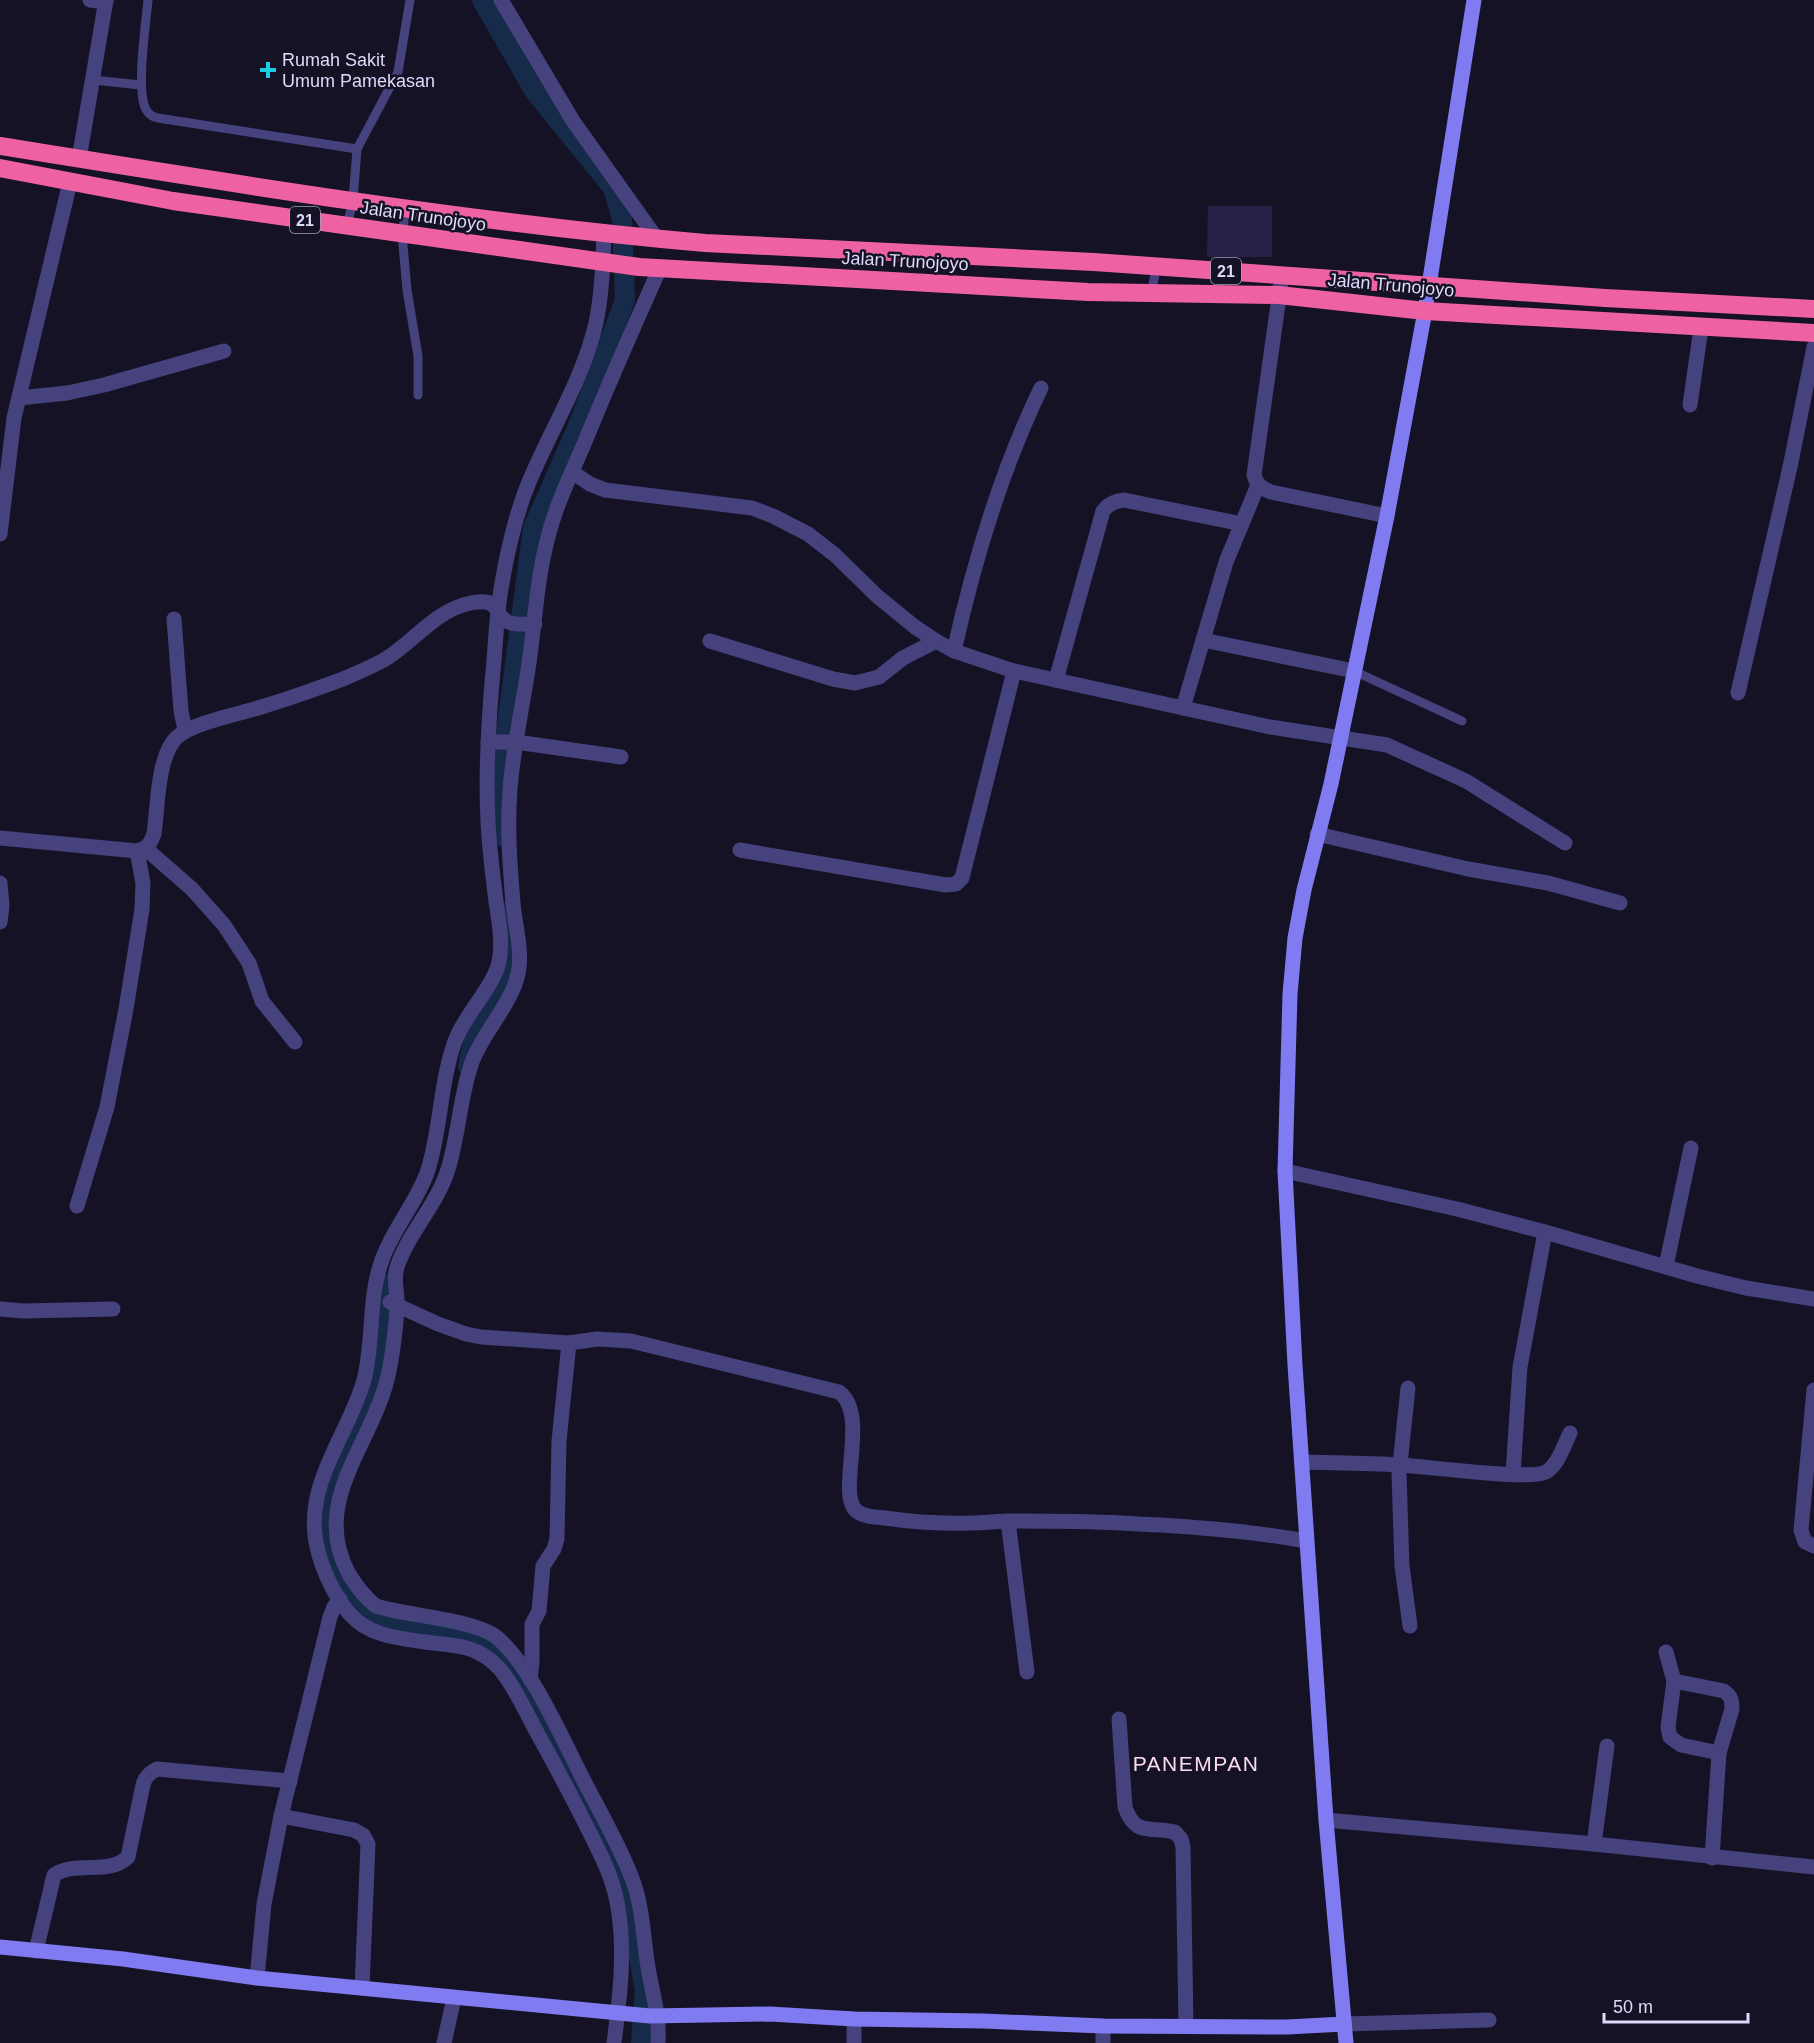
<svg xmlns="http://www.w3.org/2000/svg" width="1814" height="2043" font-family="Helvetica,sans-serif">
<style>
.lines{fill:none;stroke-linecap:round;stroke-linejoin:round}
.canal{stroke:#162a4a;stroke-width:20}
.building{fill:#282044}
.lane{stroke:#45427e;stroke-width:9}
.street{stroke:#45427e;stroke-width:15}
.secondary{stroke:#807bf0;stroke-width:15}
.highway{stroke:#ee62a3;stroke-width:18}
.poi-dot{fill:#1bcee6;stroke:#151225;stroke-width:2}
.labels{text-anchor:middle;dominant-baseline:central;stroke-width:5;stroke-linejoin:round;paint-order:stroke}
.shield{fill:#151225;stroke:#a29ebb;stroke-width:1.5}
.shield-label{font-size:16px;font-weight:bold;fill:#dedafb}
.poi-label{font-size:18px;fill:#dedafb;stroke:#151225;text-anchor:start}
.street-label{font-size:18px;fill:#dedafb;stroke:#151225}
.quarter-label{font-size:21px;letter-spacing:1.5px;fill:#fbdbef;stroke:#151225}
</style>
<rect width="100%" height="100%" fill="#151225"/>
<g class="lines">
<g class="canal">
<polyline points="482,0 535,92 613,188 622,219 625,300 580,421 533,528 499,784 503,837"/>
<polyline points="468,1066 477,1024 503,991 512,960 509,911"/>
<polyline points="391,1283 379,1387 331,1497 331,1549 336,1575 346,1593 370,1616 500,1651 530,1691 599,1830 636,1940 645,1991 641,2043"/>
</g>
</g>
<polygon class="building" points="1208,206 1272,206 1272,257 1207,257"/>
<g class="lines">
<g class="lane">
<path d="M148,0C146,23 135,95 147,111C150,116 154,117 158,118L357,149"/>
<polyline points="93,80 141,85"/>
<polyline points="406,210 402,234 407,290 418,356 418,395"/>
<polyline points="347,226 353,200 357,149 398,72 410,0"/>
<polyline points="1151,293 1157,266"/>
<polyline points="1354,671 1462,721"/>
</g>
<g class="street">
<polyline points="90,0 106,2"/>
<polyline points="501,0 573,121 657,239"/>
<polyline points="79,159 106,0"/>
<path d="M604,233C603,263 602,294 596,323C583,379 551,429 529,482C515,516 507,552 501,589C497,612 496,636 494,660C489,713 485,767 488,821C489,848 493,875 496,902C499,921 503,943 499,962C493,988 465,1014 455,1041C440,1083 441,1128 428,1170C418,1201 393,1228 382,1260C368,1298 374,1341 364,1380C349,1434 305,1482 316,1542C321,1570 341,1614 366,1627C383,1637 405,1639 425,1642C445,1645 465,1644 483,1655C488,1658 495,1664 499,1668C516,1688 527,1715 540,1738C556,1767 572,1797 587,1827C599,1851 612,1875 617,1902C626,1948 620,1997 614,2043"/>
<path d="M1282,276L1254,475C1257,485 1261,488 1271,492L1387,516"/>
<polyline points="19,398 67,393 104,385 224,351"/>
<polyline points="1690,405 1701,328"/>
<polyline points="572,472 590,484 605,490 752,508 773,516 808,534 835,555 877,596 915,627 936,641 954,651 1014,671"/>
<polyline points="0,534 14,418 70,182"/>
<polyline points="174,619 181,711 185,730"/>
<polyline points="1203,640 1354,671"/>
<polyline points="710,641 833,679 855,683 879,677 903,658 936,641"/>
<path d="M954,651C974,561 1001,471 1041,388"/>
<path d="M1056,680L1103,511C1108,504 1115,501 1124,500L1242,524"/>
<polyline points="1738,693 1790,467 1814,347"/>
<polyline points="1183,708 1226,562 1258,485"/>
<polyline points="488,742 516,742 621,757"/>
<polyline points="1317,834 1468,869 1548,883 1620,903"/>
<path d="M0,838L137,851L145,848L150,843L154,834C158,807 157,758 176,738C191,723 239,714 261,707C288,699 316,689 343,679C357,673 371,667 384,660C414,642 435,610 471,603C503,597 492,615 508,622C515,625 527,624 535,624"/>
<polyline points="145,848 192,889 224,925 249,963 262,1001 295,1042"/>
<polyline points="740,850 946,885 956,884 962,878 1014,671 1270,727 1387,745 1466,781 1565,843"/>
<polyline points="0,883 2,906 0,922"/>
<polyline points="1285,1171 1457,1209 1545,1232 1697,1276 1746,1288 1814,1299"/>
<polyline points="77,1206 107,1107 126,1009 142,909 143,883 137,851"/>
<polyline points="1666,1266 1691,1148"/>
<path d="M390,1302L438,1324L466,1334L481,1337L569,1343L597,1339L631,1341L839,1392C871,1415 834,1497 858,1512C865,1517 876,1517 885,1518C913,1522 942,1524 971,1523C984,1523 998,1521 1012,1521C1048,1521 1084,1521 1121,1523C1183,1526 1245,1530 1306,1541"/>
<polyline points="0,1309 24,1311 113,1309"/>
<polyline points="1408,1388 1399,1474 1402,1566 1410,1626"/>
<polyline points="1814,1390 1801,1530 1805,1542 1814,1546"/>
<path d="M1302,1462C1335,1463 1367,1463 1399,1465C1425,1466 1530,1481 1546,1472C1558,1465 1564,1445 1570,1433"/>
<polyline points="1513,1474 1520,1367 1545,1232"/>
<polyline points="1008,1521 1027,1672"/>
<polyline points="1666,1652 1674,1681 1668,1727 1670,1737 1681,1745 1719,1753"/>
<polyline points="530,1679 532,1662 532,1624 539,1611 543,1566 554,1549 557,1539 559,1441 569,1343"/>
<path d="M1674,1681L1724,1691C1731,1696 1732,1700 1732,1709L1719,1753L1712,1858"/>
<path d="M1119,1719L1125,1807C1135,1837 1151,1826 1175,1832L1181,1839L1183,1847L1186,2026"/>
<polyline points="281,1816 354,1830 363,1835 368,1844 362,1988"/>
<polyline points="1326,1820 1594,1844 1814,1867"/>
<polyline points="1594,1844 1607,1746"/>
<path d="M36,1951L54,1875C77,1860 108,1876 128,1857L143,1785C145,1777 149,1773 157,1769L290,1781"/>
<polyline points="257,1978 264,1904 281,1816 330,1617 334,1607 340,1599"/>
<polyline points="1344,2024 1489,2020"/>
<polyline points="444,2043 454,1998"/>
<path d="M658,2043C660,2016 652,1992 648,1967C643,1938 643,1908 633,1881C620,1846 600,1812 583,1779C563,1740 529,1662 495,1636C470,1619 407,1616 376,1606C364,1597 357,1587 349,1574C310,1503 370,1447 387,1380C392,1360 397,1322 397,1302C397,1290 393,1279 397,1267C409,1231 439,1203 449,1166C459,1132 460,1096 472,1062C483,1032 511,1005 518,974C523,952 515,926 513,903C510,866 507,828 510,790C513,747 523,705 529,663C535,621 537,578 548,537C556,505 571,474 584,444C608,385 634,326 660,268"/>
<polyline points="854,2043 854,2019"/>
<polyline points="1103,2043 1103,2026"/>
</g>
<g class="secondary">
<polyline points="0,1947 123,1959 257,1978 650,2016 770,2014 854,2019 983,2021 1103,2026 1287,2027 1344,2024"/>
<polyline points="1346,2043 1326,1820 1295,1365 1285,1171 1290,994 1295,938 1304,890 1331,784 1387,516 1425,311 1474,0"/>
</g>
<g class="highway">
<path d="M0,146C234,184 469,222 705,243L1094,262L1605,298L1814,309"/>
<polyline points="0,168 173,201 639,267 1088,292 1279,295 1425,311 1814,333"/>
</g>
</g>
<path class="poi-dot" d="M265 61h6v6h6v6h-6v6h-6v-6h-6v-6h6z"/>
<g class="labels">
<g class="shield">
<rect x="290" y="207" width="30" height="26" rx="4.5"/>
<rect x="1211" y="258" width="30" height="26" rx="4.5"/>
</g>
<g class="shield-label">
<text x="305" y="220">21</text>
<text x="1226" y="271">21</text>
</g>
<g class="poi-label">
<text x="282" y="60">Rumah Sakit<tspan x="282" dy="21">Umum Pamekasan</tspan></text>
</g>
<g class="street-label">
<text transform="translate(423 216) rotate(8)">Jalan Trunojoyo</text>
<text transform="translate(905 261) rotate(3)">Jalan Trunojoyo</text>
<text transform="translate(1391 285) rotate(5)">Jalan Trunojoyo</text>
</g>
<g class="quarter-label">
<text x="1196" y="1763">PANEMPAN</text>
</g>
</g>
<path d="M1604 2013v9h144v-9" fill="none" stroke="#dedafb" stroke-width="3"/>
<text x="1613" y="2013" font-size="18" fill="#dedafb" stroke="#151225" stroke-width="4.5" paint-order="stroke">50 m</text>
</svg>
